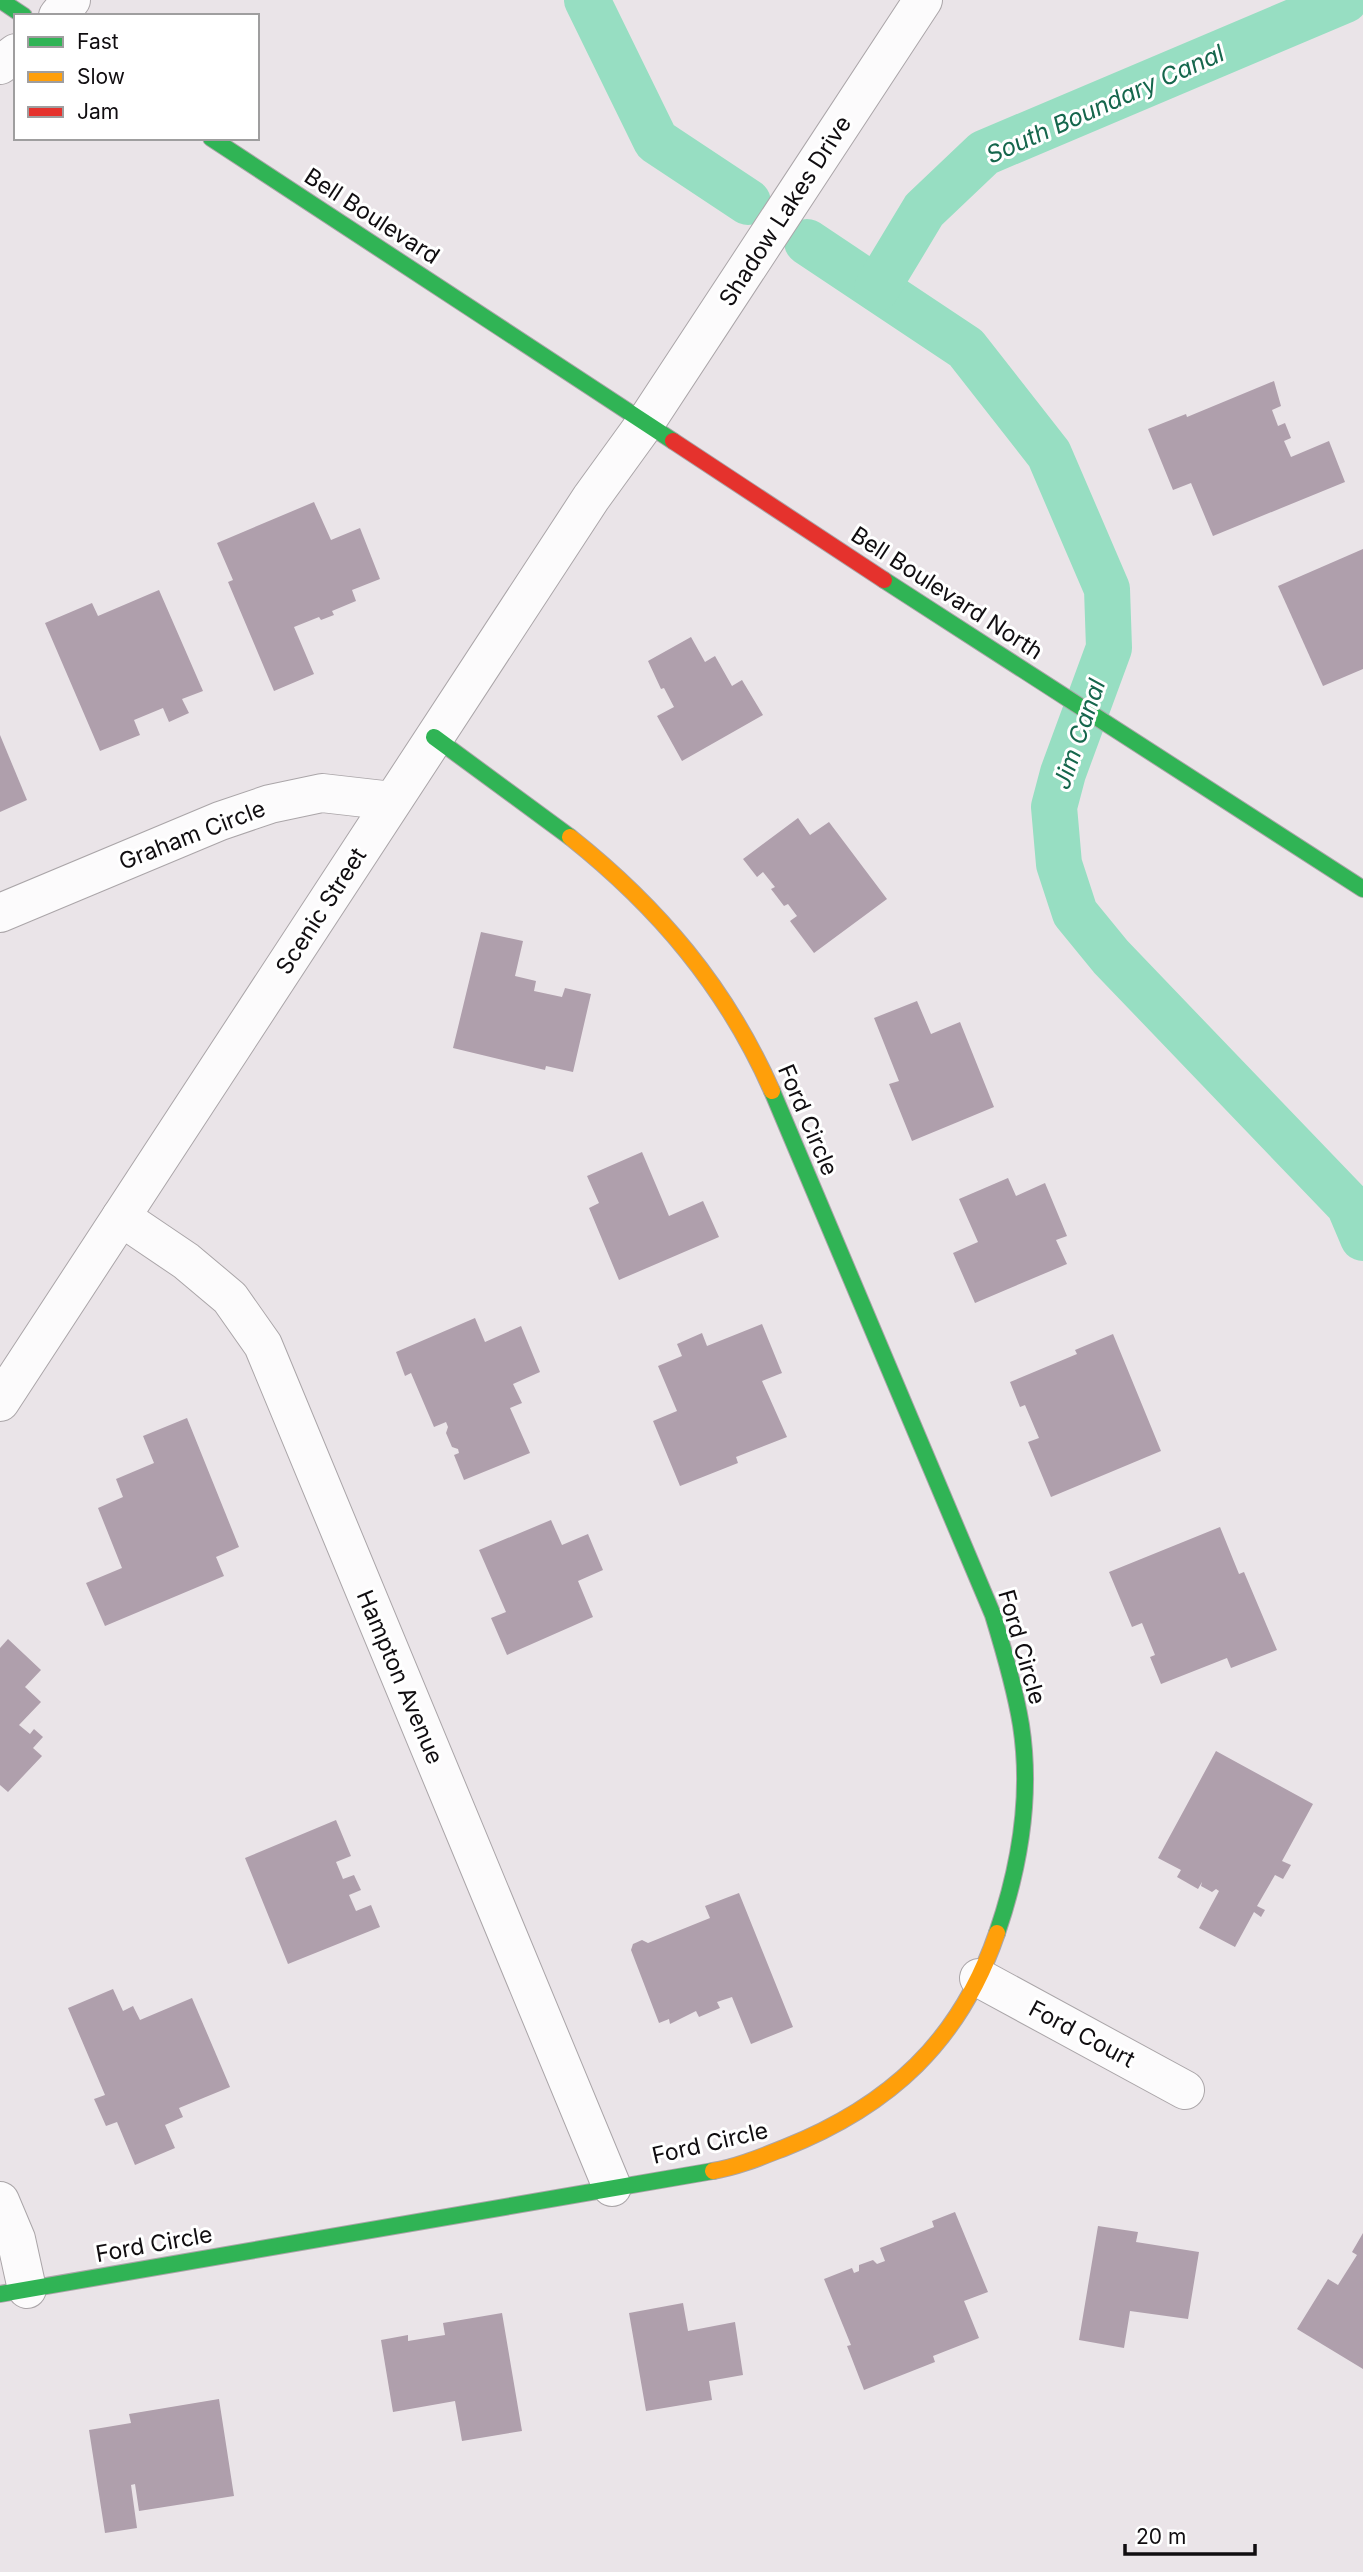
<svg xmlns="http://www.w3.org/2000/svg" width="1363" height="2572" font-family="Inter,sans-serif">
<style>
.lines{fill:none;stroke-linecap:round;stroke-linejoin:round}
.canal{stroke:#97dec2;stroke-width:46}
.building{fill:#af9fac}
.street-casing{stroke:#aaa5a8;stroke-width:40}
.fast-casing{stroke:#aaa5a8;stroke-width:18}
.slow-casing{stroke:#aaa5a8;stroke-width:18}
.jam-casing{stroke:#aaa5a8;stroke-width:18}
.street{stroke:#fcfbfc;stroke-width:38}
.fast{stroke:#30b455;stroke-width:16}
.slow{stroke:#ff9f0a;stroke-width:16}
.jam{stroke:#e5322d;stroke-width:16}
.labels{text-anchor:middle;dominant-baseline:central;stroke-width:6;stroke-linejoin:round;paint-order:stroke}
.street-label{font-size:23px;fill:#100d10;stroke:#fff}
.water-label{font-size:24px;font-style:italic;fill:#15664c;stroke:#fff}
</style>
<rect width="100%" height="100%" fill="#eae4e8"/>
<g class="lines">
<g class="canal">
<polyline points="587,0 656,141 748,202"/>
<polyline points="807,242 966,348 1049,454 1107,589 1109,648 1063,773 1054,807 1059,864 1075,913 1111,957 1349,1205 1363,1238"/>
<polyline points="877,288 924,210 984,153 1345,0"/>
</g>
</g>
<g class="building">
<polygon points="1274,381 1281,406 1272,410 1278,426 1285,423 1291,438 1284,441 1291,457 1329,441 1345,482 1213,536 1191,483 1173,490 1148,429 1186,414 1187,417"/>
<polygon points="314,502 331,540 360,528 380,579 352,590 356,601 332,611 334,615 321,620 319,617 294,627 314,674 274,691 228,582 233,580 217,543"/>
<polygon points="1363,549 1363,669 1323,686 1278,586"/>
<polygon points="159,590 203,691 182,699 189,713 169,722 163,708 134,720 140,735 100,751 45,623 92,603 98,616"/>
<polygon points="691,637 705,662 715,656 732,686 742,680 763,715 682,761 657,716 674,707 664,688 661,689 648,661"/>
<polygon points="0,735 27,800 0,812"/>
<polygon points="798,818 810,835 829,822 887,899 814,953 790,921 797,916 788,904 784,906 771,889 775,887 763,872 757,877 743,859"/>
<polygon points="481,932 523,941 515,976 536,981 534,991 562,997 565,988 591,994 573,1072 546,1066 545,1070 453,1048"/>
<polygon points="917,1001 931,1034 960,1022 994,1107 912,1141 889,1084 899,1081 874,1018"/>
<polygon points="642,1152 669,1216 703,1201 719,1237 619,1280 589,1208 599,1203 587,1176"/>
<polygon points="1008,1178 1016,1196 1045,1183 1067,1236 1056,1240 1067,1264 975,1303 953,1253 978,1242 959,1199"/>
<polygon points="475,1318 485,1342 521,1326 540,1372 513,1384 522,1403 510,1408 530,1453 464,1480 454,1455 459,1453 458,1449 452,1447 446,1433 448,1427 446,1422 434,1427 411,1373 405,1376 396,1352"/>
<polygon points="762,1324 782,1373 762,1381 787,1437 736,1457 738,1463 680,1486 653,1421 677,1411 658,1366 682,1356 677,1344 702,1333 707,1346"/>
<polygon points="1113,1334 1161,1451 1051,1497 1028,1442 1039,1438 1025,1405 1020,1407 1010,1382 1077,1354 1075,1350"/>
<polygon points="187,1418 239,1547 216,1557 224,1576 105,1626 86,1583 122,1568 98,1508 123,1497 116,1479 154,1463 143,1436"/>
<polygon points="551,1520 562,1545 588,1534 603,1570 578,1581 593,1617 507,1655 491,1618 506,1612 479,1550"/>
<polygon points="1220,1527 1239,1574 1244,1572 1277,1650 1231,1668 1227,1658 1161,1684 1150,1657 1155,1655 1142,1623 1132,1627 1109,1572"/>
<polygon points="8,1639 41,1670 25,1687 41,1702 19,1725 30,1734 34,1729 43,1737 33,1748 42,1756 8,1792 0,1785 0,1648"/>
<polygon points="1216,1751 1313,1804 1282,1861 1291,1865 1283,1879 1275,1875 1257,1906 1265,1910 1261,1917 1254,1912 1235,1947 1199,1928 1219,1891 1216,1889 1212,1892 1201,1886 1202,1882 1198,1889 1177,1877 1181,1870 1158,1858"/>
<polygon points="336,1820 351,1856 336,1862 343,1879 354,1875 361,1890 349,1895 356,1911 371,1905 380,1927 288,1964 245,1858"/>
<polygon points="739,1893 793,2027 751,2044 732,1997 717,2002 720,2008 699,2017 696,2011 670,2024 669,2019 659,2023 631,1950 633,1944 642,1940 648,1943 710,1918 705,1906"/>
<polygon points="113,1989 123,2011 133,2006 140,2020 192,1998 230,2087 179,2108 183,2117 165,2125 175,2148 135,2165 117,2122 106,2126 94,2099 105,2095 68,2008"/>
<polygon points="955,2212 988,2292 964,2301 979,2338 933,2356 935,2362 864,2390 847,2346 851,2345 824,2279 852,2268 854,2273 859,2271 859,2265 873,2260 877,2264 885,2261 880,2248 934,2227 932,2221"/>
<polygon points="1098,2226 1138,2232 1136,2242 1199,2252 1188,2319 1130,2311 1124,2348 1079,2340"/>
<polygon points="1363,2233 1363,2369 1297,2329 1328,2279 1338,2285 1357,2255 1352,2252"/>
<polygon points="683,2303 688,2331 735,2322 743,2375 709,2381 712,2400 646,2411 629,2313"/>
<polygon points="502,2313 522,2431 462,2441 455,2401 393,2412 381,2340 408,2335 408,2341 445,2335 443,2323"/>
<polygon points="219,2399 234,2496 139,2511 135,2484 131,2485 137,2528 105,2533 89,2430 131,2423 129,2414"/>
</g>
<g class="lines">
<g class="street-casing">
<g id="street">
<polyline points="58,16 71,0"/>
<polyline points="0,65 16,53"/>
<polyline points="0,913 220,821 270,804 322,793 392,801"/>
<polyline points="121,1217 186,1261 230,1298 263,1345 612,2187"/>
<polyline points="0,1402 591,498 646,422 923,0"/>
<polyline points="979,1978 1185,2090"/>
<polyline points="0,2201 16,2239 27,2289"/>
</g>
</g>
<g class="fast-casing">
<g id="fast">
<polyline points="0,0 24,16"/>
<polyline points="211,138 673,441"/>
<polyline points="884,580 1363,889"/>
<polyline points="434,737 570,837"/>
<path d="M772,1091L993,1615C1004,1651 1015,1688 1021,1725C1032,1796 1020,1866 997,1933"/>
<polyline points="0,2294 713,2171"/>
</g>
</g>
<g class="slow-casing">
<g id="slow">
<path d="M570,837C658,907 726,987 772,1091"/>
<path d="M713,2171C737,2167 761,2157 784,2148C890,2106 960,2041 997,1933"/>
</g>
</g>
<g class="jam-casing">
<polyline id="jam" points="673,441 884,580"/>
</g>
<use href="#street" class="street"/>
<use href="#fast" class="fast"/>
<use href="#slow" class="slow"/>
<use href="#jam" class="jam"/>
</g>
<g class="labels">
<g class="street-label">
<text transform="translate(785 211) rotate(-57)">Shadow Lakes Drive</text>
<text transform="translate(372 216) rotate(33)">Bell Boulevard</text>
<text transform="translate(947 593) rotate(33)">Bell Boulevard North</text>
<text transform="translate(192 835) rotate(-21)">Graham Circle</text>
<text transform="translate(321 911) rotate(-57)">Scenic Street</text>
<text transform="translate(808 1120) rotate(67)">Ford Circle</text>
<text transform="translate(1022 1647) rotate(74)">Ford Circle</text>
<text transform="translate(400 1677) rotate(67)">Hampton Avenue</text>
<text transform="translate(1082 2034) rotate(28)">Ford Court</text>
<text transform="translate(710 2143) rotate(-13)">Ford Circle</text>
<text transform="translate(154 2244) rotate(-10)">Ford Circle</text>
</g>
<g class="water-label">
<text transform="translate(1105 104) rotate(-24)">South Boundary Canal</text>
<text transform="translate(1079 734) rotate(-71)">Jim Canal</text>
</g>
</g>
<rect x="14" y="14" width="245" height="126" fill="#ffffff" stroke="#9f9e9f" stroke-width="2"/>
<rect x="28" y="37" width="35" height="10" fill="#30b455" stroke="#9f9e9f" stroke-width="2"/>
<text x="77" y="49" font-size="21" fill="#100d10">Fast</text>
<rect x="28" y="72" width="35" height="10" fill="#ff9f0a" stroke="#9f9e9f" stroke-width="2"/>
<text x="77" y="84" font-size="21" fill="#100d10">Slow</text>
<rect x="28" y="107" width="35" height="10" fill="#e5322d" stroke="#9f9e9f" stroke-width="2"/>
<text x="77" y="119" font-size="21" fill="#100d10">Jam</text>
<path d="M1125 2544v10h130v-10" fill="none" stroke="#100d10" stroke-width="3.5"/>
<text x="1136" y="2544" font-size="21" fill="#100d10" stroke="#ffffff" stroke-width="5" paint-order="stroke">20 m</text>
</svg>
